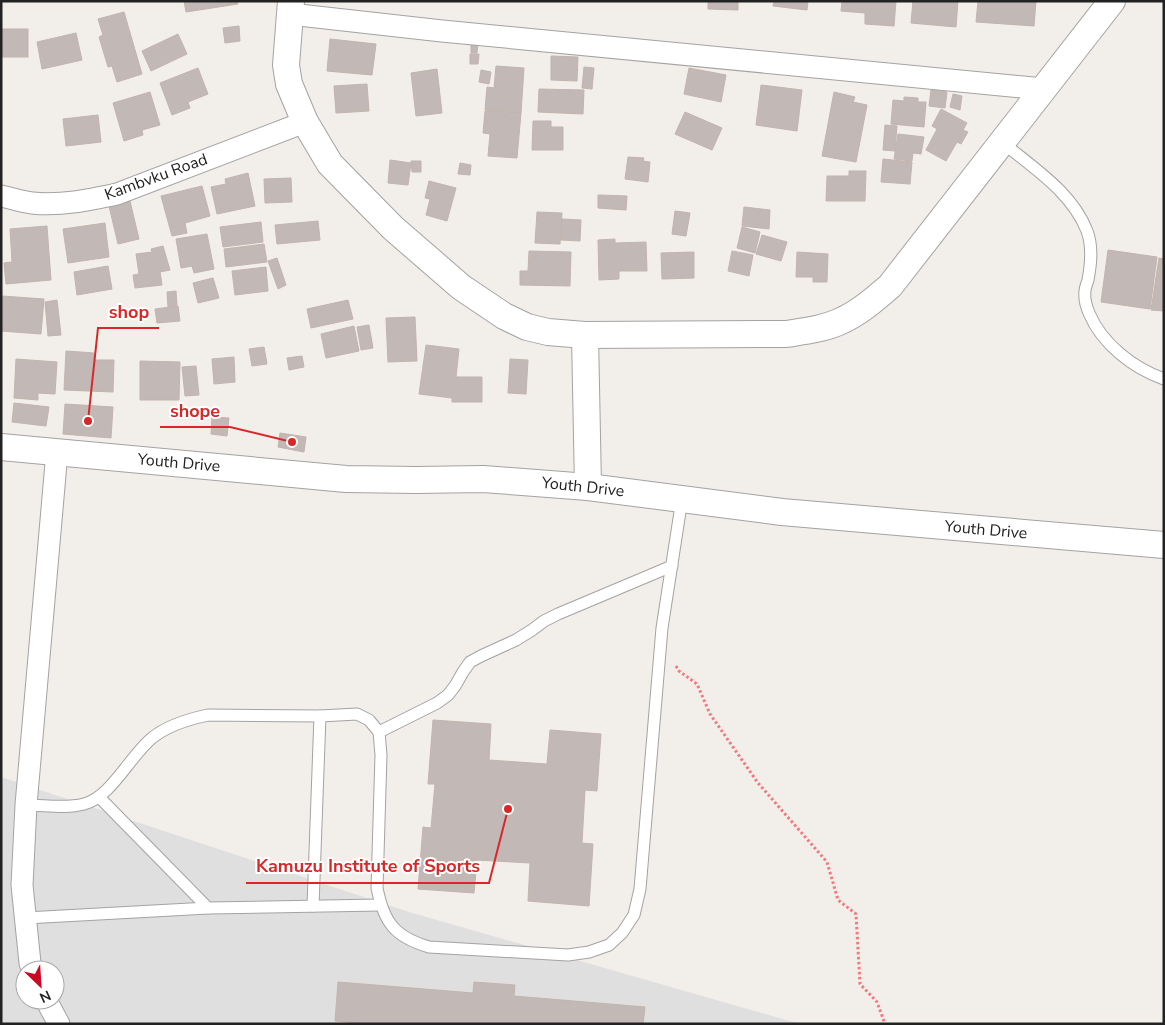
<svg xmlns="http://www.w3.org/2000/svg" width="1165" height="1025" font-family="'Nunito Sans',sans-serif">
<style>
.residential{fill:#e0dfdf;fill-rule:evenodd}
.building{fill:#c2b9b6;stroke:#c3b3ac}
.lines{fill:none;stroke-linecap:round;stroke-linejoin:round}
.service-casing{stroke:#a3a3a3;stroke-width:13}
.minor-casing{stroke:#a3a3a3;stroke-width:23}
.tertiary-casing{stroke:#a3a3a3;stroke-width:28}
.path{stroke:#f4787d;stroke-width:3;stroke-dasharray:2.5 2.5;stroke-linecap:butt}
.service{stroke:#fff;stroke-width:11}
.minor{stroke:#fff;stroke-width:21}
.tertiary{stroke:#fff;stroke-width:26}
.labels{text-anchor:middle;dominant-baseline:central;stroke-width:4;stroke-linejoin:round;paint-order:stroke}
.street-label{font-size:16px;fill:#222;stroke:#fff}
.leader{fill:none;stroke:#d62828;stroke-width:2}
.callout-dot{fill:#d62828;stroke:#fff;stroke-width:2}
.callout-label{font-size:18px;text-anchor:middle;font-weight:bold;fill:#d62828;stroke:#fff;stroke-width:4;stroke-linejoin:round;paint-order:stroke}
</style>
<rect width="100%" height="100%" fill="#f2eee9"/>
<path class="residential" d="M1,777L409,912L800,1024H1ZM25,970H55V1000H25Z"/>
<g class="building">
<polygon points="184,1 237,1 238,4 186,12"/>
<polygon points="708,1 738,1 738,10 708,9"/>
<polygon points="774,1 808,1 807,10 773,6"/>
<polygon points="842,1 896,1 894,26 865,24 865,13 841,11"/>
<polygon points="913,1 958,1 956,27 911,23"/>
<polygon points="978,1 1036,1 1034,26 976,22"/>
<polygon points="124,12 142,74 117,82 112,66 108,67 99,37 103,35 98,19"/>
<polygon points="239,26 240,41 225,43 223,28"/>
<rect x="1" y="29" width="27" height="28"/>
<polygon points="76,33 82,60 42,69 37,42"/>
<polygon points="178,34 187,54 151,71 142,51"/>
<polygon points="330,39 376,44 372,75 327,71"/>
<polygon points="471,43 478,43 477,53 471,53"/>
<polygon points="470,54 479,54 478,64 470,64"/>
<polygon points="551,56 578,57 577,81 551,80"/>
<polygon points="496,66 524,68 521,113 485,110 487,87 494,88"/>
<polygon points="584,67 594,68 592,89 582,88"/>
<polygon points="198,68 208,94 188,102 190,108 172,115 160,83"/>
<polygon points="689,68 726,75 721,102 684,94"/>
<polygon points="437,69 442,113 416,116 411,73"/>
<polygon points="481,70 491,72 489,84 479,82"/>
<polygon points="367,84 369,111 336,113 334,86"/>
<polygon points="761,85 802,90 797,131 756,125"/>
<polygon points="539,89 584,90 583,114 538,112"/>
<polygon points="931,90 947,92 945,108 929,106"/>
<polygon points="150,92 160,125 142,130 143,135 124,141 113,103"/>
<polygon points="834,92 855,97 853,102 867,105 856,162 822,156"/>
<polygon points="953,94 962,96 960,110 950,107"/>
<polygon points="904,97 918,98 918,102 926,102 924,127 891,124 893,100 904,101"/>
<polygon points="941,109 967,123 963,130 968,132 961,144 957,142 946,161 926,150 937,129 932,126"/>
<polygon points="485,111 521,113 517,158 488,156 490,134 483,133"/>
<polygon points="685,112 722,128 712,150 675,134"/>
<polygon points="98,115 101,142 66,146 63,119"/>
<polygon points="533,121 551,121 551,127 563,127 563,150 532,150"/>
<polygon points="885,125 897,126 895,151 883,150"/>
<polygon points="898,134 924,137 921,154 913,153 912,161 894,159"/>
<polygon points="628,157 644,158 643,161 650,162 648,182 625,179"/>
<polygon points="883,159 912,162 910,184 881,182"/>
<polygon points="390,160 411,163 408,185 388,183"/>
<polygon points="411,161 421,161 421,172 412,172"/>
<polygon points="460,163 471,165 470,175 458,174"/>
<polygon points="849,171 866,171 865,201 826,201 827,176 849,176"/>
<polygon points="248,173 255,206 217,214 211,187 226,184 225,179"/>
<polygon points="291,178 292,202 265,203 264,179"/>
<polygon points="429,181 456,188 447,221 426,215 430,199 425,198"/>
<polygon points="202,186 210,216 185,223 187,233 172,236 161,196"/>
<polygon points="598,195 627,196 626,210 598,208"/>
<polygon points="130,201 139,239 118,244 109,206"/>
<polygon points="744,207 770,210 769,229 742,226"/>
<polygon points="675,211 690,213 686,236 672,234"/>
<polygon points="537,212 562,213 560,244 535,243"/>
<polygon points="562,219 581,220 580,241 561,240"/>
<polygon points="318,221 320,240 277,244 275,225"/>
<polygon points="261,222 263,242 223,247 220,227"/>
<polygon points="105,223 109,257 68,263 63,229"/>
<polygon points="47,226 51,280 6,284 4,263 12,262 10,229"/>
<polygon points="742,227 760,232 755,253 737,248"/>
<polygon points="207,234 214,269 194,273 192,266 181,268 176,239"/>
<polygon points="762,235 787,242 781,261 756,254"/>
<polygon points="615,239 615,243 646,242 647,271 619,271 619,279 599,280 598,240"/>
<polygon points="264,244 267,262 226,267 224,249"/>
<polygon points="163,246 170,270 160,272 162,285 135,288 133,275 139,274 136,254 152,252 151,249"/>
<polygon points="1108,250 1157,257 1150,309 1101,302"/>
<polygon points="529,251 571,252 570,286 520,285 520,271 528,271"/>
<polygon points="732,251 753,255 749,276 728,271"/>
<polygon points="694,252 694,278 662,279 661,253"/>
<polygon points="797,252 828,254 827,282 813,282 813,277 796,277"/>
<polygon points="277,258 286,285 278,289 268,261"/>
<polygon points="1159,258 1164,259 1164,311 1151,310"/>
<polygon points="108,266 112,289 77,295 74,272"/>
<polygon points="266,267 268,291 235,295 232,271"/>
<polygon points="213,278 219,298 198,303 193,283"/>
<polygon points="176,291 177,305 168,307 167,292"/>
<polygon points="2,296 44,299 41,334 1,331"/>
<polygon points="57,300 61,335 48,336 45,302"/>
<polygon points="348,300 353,319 311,328 307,309"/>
<polygon points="178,306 180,321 157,323 155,309"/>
<polygon points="415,317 417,361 388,362 386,318"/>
<polygon points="369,325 373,348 361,350 357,327"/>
<polygon points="354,326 359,351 326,358 321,334"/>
<polygon points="426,345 459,349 456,377 482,377 482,402 452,402 452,398 419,394"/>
<polygon points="264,347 267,364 252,366 249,349"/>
<polygon points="66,351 94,353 94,360 114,360 113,392 64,390"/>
<polygon points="302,356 304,367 289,370 287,358"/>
<polygon points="234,357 235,382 214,384 212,359"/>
<polygon points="16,359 57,362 55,394 38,393 38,400 14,398"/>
<polygon points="510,359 528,360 526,394 508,393"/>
<polygon points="140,361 180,362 179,400 140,400"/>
<polygon points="196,366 199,395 185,396 182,367"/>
<polygon points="14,403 49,407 46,426 12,422"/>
<polygon points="65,404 113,407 111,438 63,434"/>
<polygon points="212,417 229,418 227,436 211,434"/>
<polygon points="280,433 306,437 304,452 278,447"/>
<polygon points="433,720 491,724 489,760 547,764 550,730 601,734 597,791 585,790 582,843 593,844 589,906 528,901 530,863 477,860 474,893 418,889 423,827 431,828 435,784 428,784"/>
<polygon points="338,982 473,993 474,982 515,985 514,996 645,1007 643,1024 368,1024 335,1021"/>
</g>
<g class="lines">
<g class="service-casing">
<g id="service">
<path d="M1002,142C1033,168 1072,192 1087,231C1093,247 1091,264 1088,280C1087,284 1085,287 1085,291C1084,299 1086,306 1089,313C1102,344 1133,368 1164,379"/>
<polyline points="379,732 437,703 448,695 455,686 463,672 470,662 481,656 516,640 532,630 544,621 558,614 672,566"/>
<polyline points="99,797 208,908"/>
<path d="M26,805C45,805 66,809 84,804C111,797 130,756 152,738C168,725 189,719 208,715L320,716L357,714L369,720L379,732L381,755L377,888C384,923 395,937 429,947L568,955L589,952L609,945L622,933L634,915L640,889L662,628L682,499"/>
<polyline points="313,906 320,716"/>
<polyline points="26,918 208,908 380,905"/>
</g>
</g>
<g class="minor-casing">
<g id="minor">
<polyline points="290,14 442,31 1043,89"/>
<path d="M1,196C11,198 22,202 32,203C61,206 89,200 117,194L305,122"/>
<polyline points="33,970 30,963 22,885 26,805 57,452"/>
<polyline points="46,1000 59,1024"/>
</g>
</g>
<g class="tertiary-casing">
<g id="tertiary">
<path d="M291,1L286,65L289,84L305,122L330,164L393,228L461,287L504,316L527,327L548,332L585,335L786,334C805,331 825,329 843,320C860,312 875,299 890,286L1112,1"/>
<polyline points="585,335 588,487"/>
<polyline points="1,447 346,479 416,480 483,479 588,487 782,512 1164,545"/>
</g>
</g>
<polyline class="path" points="676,666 679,671 697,684 710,714 758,783 827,862 838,900 856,914 860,984 877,1002 885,1024"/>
<use href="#service" class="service"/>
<use href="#minor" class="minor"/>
<use href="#tertiary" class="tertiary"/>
</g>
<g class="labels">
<g class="street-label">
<text transform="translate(156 177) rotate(-20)">Kambvku Road</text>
<text transform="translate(179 463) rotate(5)">Youth Drive</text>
<text transform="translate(583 487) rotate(6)">Youth Drive</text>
<text transform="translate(986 530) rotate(5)">Youth Drive</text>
</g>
</g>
<path class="leader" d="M88 421L98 328H159M292 442L230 427H160M508 809L489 883H246"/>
<g class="callout-dot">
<circle cx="88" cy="421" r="5"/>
<circle cx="292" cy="442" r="5"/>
<circle cx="508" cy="809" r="5"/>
</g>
<g class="callout-label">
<text x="129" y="318">shop</text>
<text x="195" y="417">shope</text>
<text x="368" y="872">Kamuzu Institute of Sports</text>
</g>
<rect width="1165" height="1025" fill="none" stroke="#222222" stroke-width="5"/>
<g transform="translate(40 985) rotate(155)"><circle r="24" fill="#ffffff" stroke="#a7a7a7"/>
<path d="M0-4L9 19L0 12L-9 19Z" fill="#ca0a25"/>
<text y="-8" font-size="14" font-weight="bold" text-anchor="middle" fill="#222222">N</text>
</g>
</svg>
